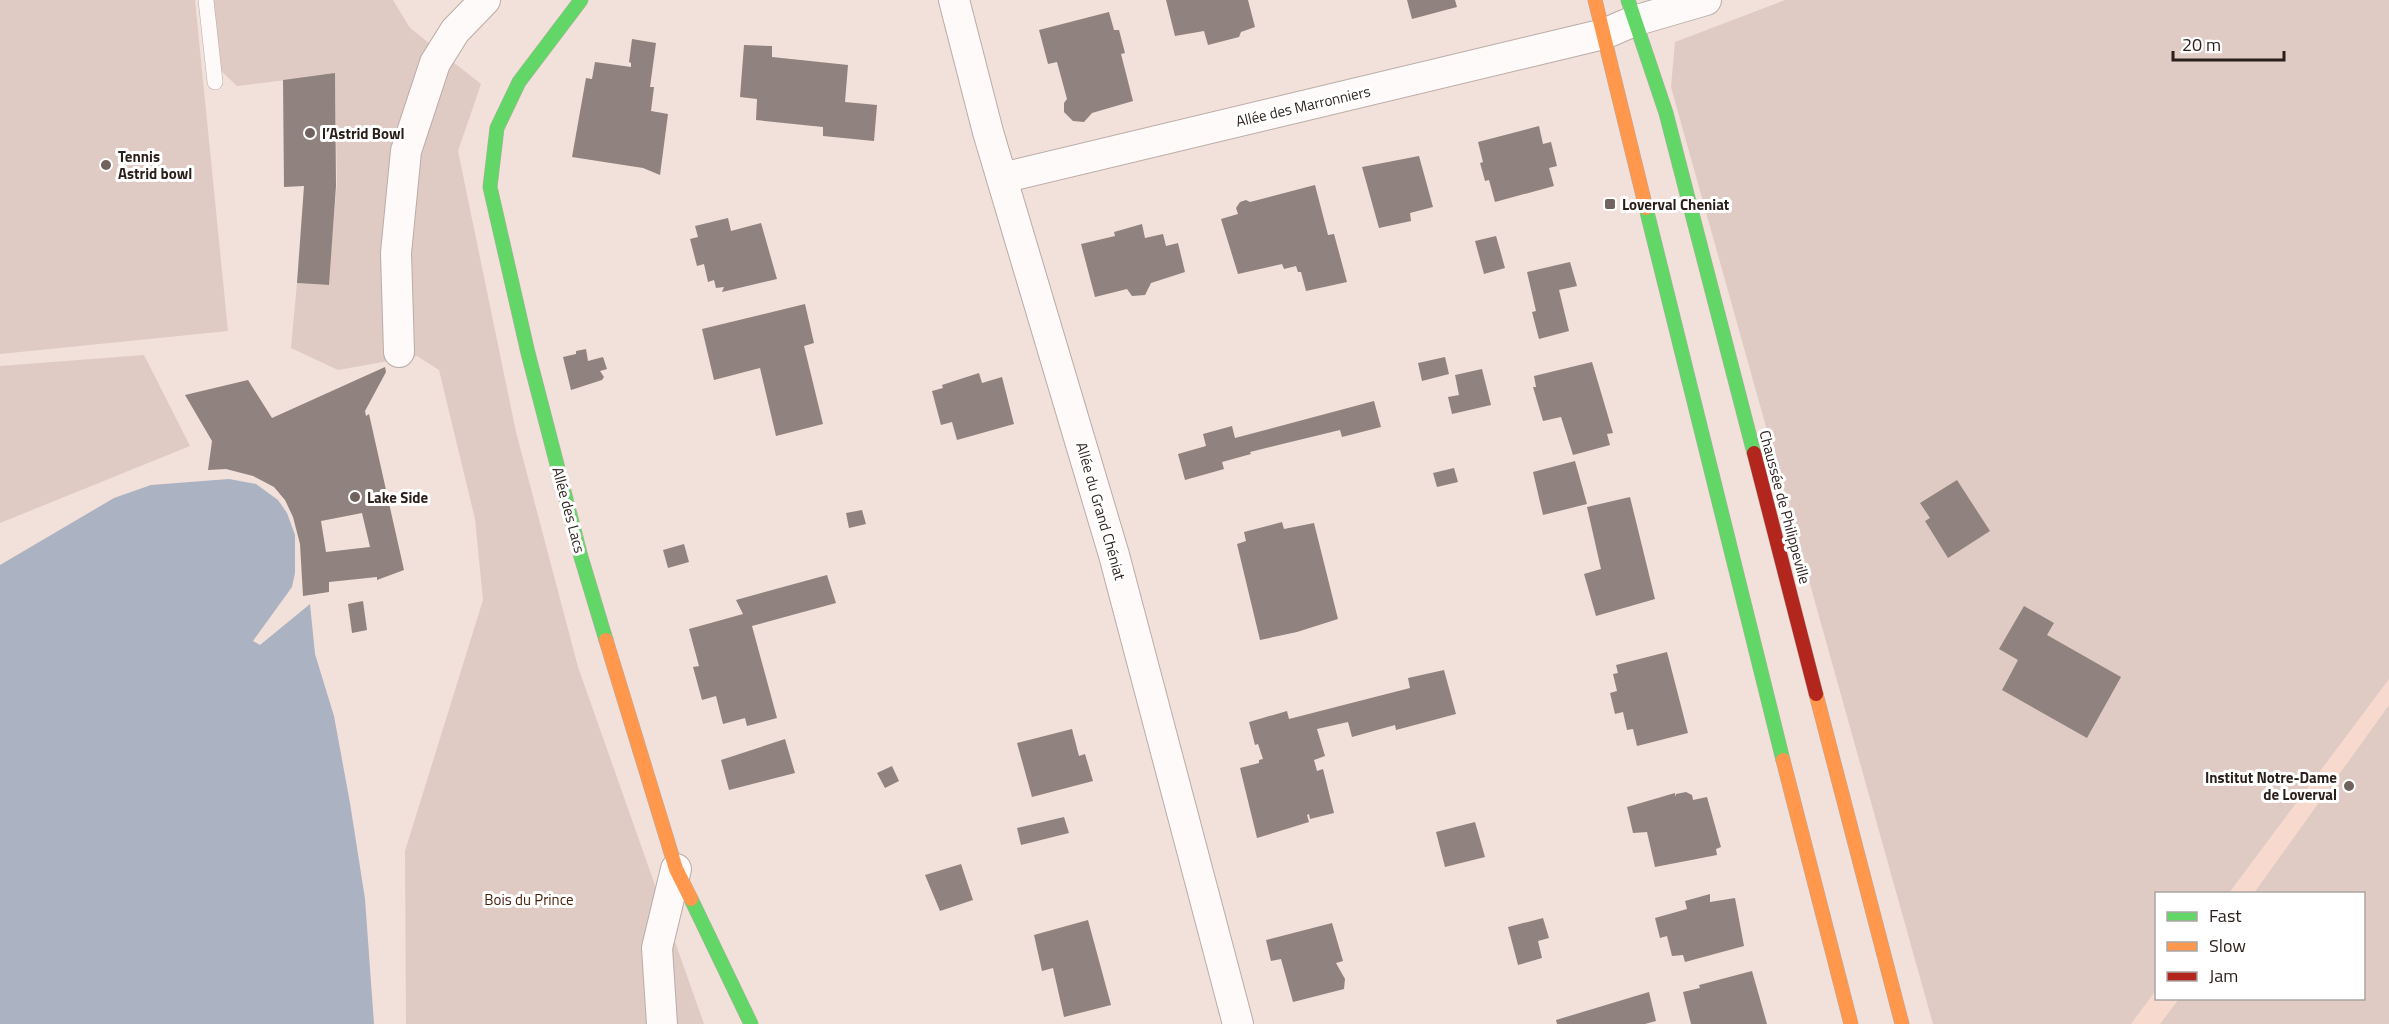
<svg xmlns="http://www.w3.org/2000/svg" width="2389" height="1024" font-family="'Titillium Web',sans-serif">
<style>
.built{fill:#f7d9cd}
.green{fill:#dfcbc3}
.water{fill:#abb2c2}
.building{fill:#90827e;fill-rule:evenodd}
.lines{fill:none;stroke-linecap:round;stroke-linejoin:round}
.lane-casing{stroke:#baaca7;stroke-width:16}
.street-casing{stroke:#baaca7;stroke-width:32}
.fast-casing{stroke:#baaca7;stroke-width:15}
.slow-casing{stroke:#baaca7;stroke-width:15}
.jam-casing{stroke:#baaca7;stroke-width:15}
.lane{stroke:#fdfaf9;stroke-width:15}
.street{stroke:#fdfaf9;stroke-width:30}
.fast{stroke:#63d668;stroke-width:14}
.slow{stroke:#ff974d;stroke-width:14}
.jam{stroke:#b3261e;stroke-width:14}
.poi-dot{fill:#70635d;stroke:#fff;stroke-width:2}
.labels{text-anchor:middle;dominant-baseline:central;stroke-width:6;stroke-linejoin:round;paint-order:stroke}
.street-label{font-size:15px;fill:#2a1f1a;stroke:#fff}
.poi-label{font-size:15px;font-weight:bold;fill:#2a1f1a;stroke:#fff;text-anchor:start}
.park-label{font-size:15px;fill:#4b200b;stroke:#fff}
</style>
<rect width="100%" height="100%" fill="#f2e0da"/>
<polygon class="built" points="2389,679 2389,1024 2131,1024 2156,990 2156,998 2364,998 2364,894 2229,893"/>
<g class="green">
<polygon points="0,0 195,0 228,331 0,354"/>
<polygon points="212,0 393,0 410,28 481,84 458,151 516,432 578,667 704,1024 406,1024 405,851 483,600 475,519 439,370 417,356 338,370 291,348 297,283 328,285 337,183 335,74 237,86 215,65"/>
<polygon points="1785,0 2389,0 2389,679 2229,893 2156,894 2156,990 2131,1024 1933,1024 1671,87 1675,42"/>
<polygon points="144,355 190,446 0,523 0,366"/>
<polygon points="2389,705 2389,1024 2160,1024 2179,999 2364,998 2364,894 2254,893"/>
</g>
<polygon class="water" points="229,479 256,484 278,500 287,513 295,535 295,573 292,587 253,641 260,645 310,604 315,654 334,716 350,803 365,899 374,1024 0,1024 0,565 114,498 151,485"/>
<g class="building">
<polygon points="1166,0 1248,0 1255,27 1241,32 1239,37 1208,45 1204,31 1175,36"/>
<polygon points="1407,0 1455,0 1457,7 1412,19"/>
<polygon points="1109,12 1114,30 1119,30 1125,53 1121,54 1133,101 1092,113 1084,122 1073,121 1064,112 1064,103 1067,99 1057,62 1048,64 1039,30"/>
<polygon points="632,39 656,43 650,87 654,87 651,111 668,114 660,175 643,168 572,157 586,78 592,79 595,62 631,67 631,63 629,62"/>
<polygon points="744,45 772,46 772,57 848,65 845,102 877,105 874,141 823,136 823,127 756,120 757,99 740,97"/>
<polygon points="335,73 336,186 329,285 297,283 304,186 284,187 283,80"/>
<polygon points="1539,126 1543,144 1551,142 1557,166 1549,168 1554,186 1495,202 1489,180 1485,181 1480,163 1483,162 1478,142"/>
<polygon points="1419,156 1433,207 1410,213 1411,221 1379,228 1362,167"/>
<polygon points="1315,185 1328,235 1334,234 1347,282 1306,291 1301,272 1298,272 1296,266 1284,269 1282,264 1238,274 1221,219 1238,214 1236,208 1240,202 1246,200 1250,202"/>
<polygon points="728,218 731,231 761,223 777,279 722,292 724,287 716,288 714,280 708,282 704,264 697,266 690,239 698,237 695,226"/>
<polygon points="1142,224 1145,238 1163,234 1166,246 1178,243 1185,272 1151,283 1145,295 1132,296 1127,289 1095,297 1081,244 1115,236 1114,232"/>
<polygon points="1496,236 1505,268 1484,274 1475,241"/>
<polygon points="1570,262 1577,286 1559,290 1569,331 1539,339 1532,312 1536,311 1527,272"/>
<polygon points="805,304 814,343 804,346 823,424 776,436 760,368 714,380 702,329"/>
<polygon points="586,349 588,361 603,357 607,369 600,371 604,377 602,380 571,390 563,357 576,354 576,351"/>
<polygon points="1445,357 1449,374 1422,381 1418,363"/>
<polygon points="1592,362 1613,433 1607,434 1610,445 1573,455 1561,417 1543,421 1533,387 1536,387 1534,376"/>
<path d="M385,367L386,372L365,411L366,416L369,414L404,570L377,580V577L329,582V592L303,596L300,544L293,517L285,500L274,487L253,476L226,469L208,470L212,441L185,395L248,380L272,418ZM362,513L370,547L326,552L321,521Z"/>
<polygon points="1482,369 1491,405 1452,414 1448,397 1459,395 1455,375"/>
<polygon points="979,373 982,383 1002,377 1014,424 957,440 952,422 941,425 932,391 943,388 942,385"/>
<polygon points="1374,401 1381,427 1342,437 1340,430 1250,452 1251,454 1222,462 1224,469 1185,480 1178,454 1206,446 1203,434 1232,426 1235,438"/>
<polygon points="1575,461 1587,504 1543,515 1533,472"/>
<polygon points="1454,468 1458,482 1437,487 1433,473"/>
<polygon points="1957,480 1990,531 1948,558 1925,521 1930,518 1920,503"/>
<polygon points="1630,497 1655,599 1596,616 1584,574 1601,569 1587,507"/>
<polygon points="862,510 866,524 849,528 846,513"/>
<polygon points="1282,522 1284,529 1314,523 1338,619 1297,632 1260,640 1237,544 1246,541 1244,532"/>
<polygon points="684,544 689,562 668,568 663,550"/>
<polygon points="827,575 836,603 752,626 777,718 747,726 745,718 723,724 716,696 702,700 693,667 699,666 689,629 743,614 736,600"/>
<polygon points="363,601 367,630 352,633 348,604"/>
<polygon points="2024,606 2054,623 2047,635 2121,677 2087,738 2002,690 2018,660 1999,649"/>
<polygon points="1667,652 1688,733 1637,746 1633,729 1627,730 1623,712 1615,714 1610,693 1617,691 1613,674 1618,673 1616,665"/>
<polygon points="1444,670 1456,714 1396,730 1395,725 1352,737 1348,722 1317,729 1325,756 1314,760 1317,771 1323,769 1334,813 1310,819 1309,814 1307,815 1309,822 1257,838 1240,768 1259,763 1259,760 1263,759 1258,744 1255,745 1249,722 1287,711 1289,719 1410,688 1408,678"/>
<polygon points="1072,729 1079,756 1085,754 1093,781 1032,797 1017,743"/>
<polygon points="785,739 795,773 729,790 721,760"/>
<polygon points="892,766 899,781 885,788 877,773"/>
<polygon points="1686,792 1692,795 1693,800 1707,797 1721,847 1716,849 1717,855 1655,867 1647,832 1633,833 1627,807 1675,793 1675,797 1676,794"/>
<polygon points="1064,817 1069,833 1021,845 1017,828"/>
<polygon points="1475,822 1485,857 1445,867 1436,832"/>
<polygon points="961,864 973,900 940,911 925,875"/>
<polygon points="1710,894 1710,902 1735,898 1744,946 1685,962 1683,955 1672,956 1667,936 1660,938 1655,918 1687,909 1685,901"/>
<polygon points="1543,918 1549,938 1538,941 1542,958 1518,965 1508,927"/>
<polygon points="1088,920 1111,1005 1064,1017 1053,968 1042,971 1034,935"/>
<polygon points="1332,923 1343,961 1336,963 1345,979 1344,989 1293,1002 1281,959 1271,961 1266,940"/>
<polygon points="1752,971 1767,1024 1691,1024 1683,992 1700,988 1699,985"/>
<polygon points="1649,992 1656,1021 1645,1024 1557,1024 1556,1020"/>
</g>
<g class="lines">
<g class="lane-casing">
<polyline id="lane" points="206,0 215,82"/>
</g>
<g class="street-casing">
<g id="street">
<polyline points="954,0 988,132 1114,555 1238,1024"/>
<polyline points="1002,178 1604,34 1634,21 1706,0"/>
<polyline points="399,352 396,253 406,151 435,63 455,31 485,0"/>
<polyline points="662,1024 657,948 676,869"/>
</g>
</g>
<g class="fast-casing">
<g id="fast">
<polyline points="581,0 519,82 497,128 490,187 528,353 581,557 606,640"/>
<polyline points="1628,0 1666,113 1754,453"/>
<polyline points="1646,208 1783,760"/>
<polyline points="691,899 751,1024"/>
</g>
</g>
<g class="slow-casing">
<g id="slow">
<polyline points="1595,0 1646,208"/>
<polyline points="606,640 676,869 691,899"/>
<polyline points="1816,694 1902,1024"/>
<polyline points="1783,760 1851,1024"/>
</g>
</g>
<g class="jam-casing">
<polyline id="jam" points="1754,453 1816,694"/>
</g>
<use href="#lane" class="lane"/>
<use href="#street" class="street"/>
<use href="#fast" class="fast"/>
<use href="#slow" class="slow"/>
<use href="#jam" class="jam"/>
</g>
<g class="poi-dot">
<circle cx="310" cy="133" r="6"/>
<circle cx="106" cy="165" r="6"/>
<rect x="1604" y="198" width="12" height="12" rx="3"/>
<circle cx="355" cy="497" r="6"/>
<circle cx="2349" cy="786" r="6"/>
</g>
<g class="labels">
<g class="street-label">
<text transform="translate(1303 106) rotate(-13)">Allée des Marronniers</text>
<text transform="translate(1785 507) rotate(75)">Chaussée de Philippeville</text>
<text transform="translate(569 510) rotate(75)">Allée des Lacs</text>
<text transform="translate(1101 511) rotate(74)">Allée du Grand Chéniat</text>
</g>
<g class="poi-label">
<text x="322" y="133">l’Astrid Bowl</text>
<text x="118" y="156">Tennis<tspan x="118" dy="17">Astrid bowl</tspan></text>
<text x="1622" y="204">Loverval Cheniat</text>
<text x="367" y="497">Lake Side</text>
<text x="2337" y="777" text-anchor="end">Institut Notre-Dame<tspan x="2337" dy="17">de Loverval</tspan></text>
</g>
<g class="park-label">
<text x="529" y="899">Bois du Prince</text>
</g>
</g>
<rect x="2155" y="892" width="210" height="108" fill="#ffffff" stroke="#aaa5a3" stroke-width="1.5"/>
<rect x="2167" y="912" width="30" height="9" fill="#63d668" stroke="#aaa5a3" stroke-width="1.5"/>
<text x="2209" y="922" font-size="18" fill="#2a1f1a">Fast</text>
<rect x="2167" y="942" width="30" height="9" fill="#ff974d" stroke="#aaa5a3" stroke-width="1.5"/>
<text x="2209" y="952" font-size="18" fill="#2a1f1a">Slow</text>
<rect x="2167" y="972" width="30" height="9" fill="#b3261e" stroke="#aaa5a3" stroke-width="1.5"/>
<text x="2209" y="982" font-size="18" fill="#2a1f1a">Jam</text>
<path d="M2173 51v9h111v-9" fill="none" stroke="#2a1f1a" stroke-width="3"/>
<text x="2182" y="51" font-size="18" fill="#2a1f1a" stroke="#ffffff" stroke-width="4.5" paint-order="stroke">20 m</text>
</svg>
